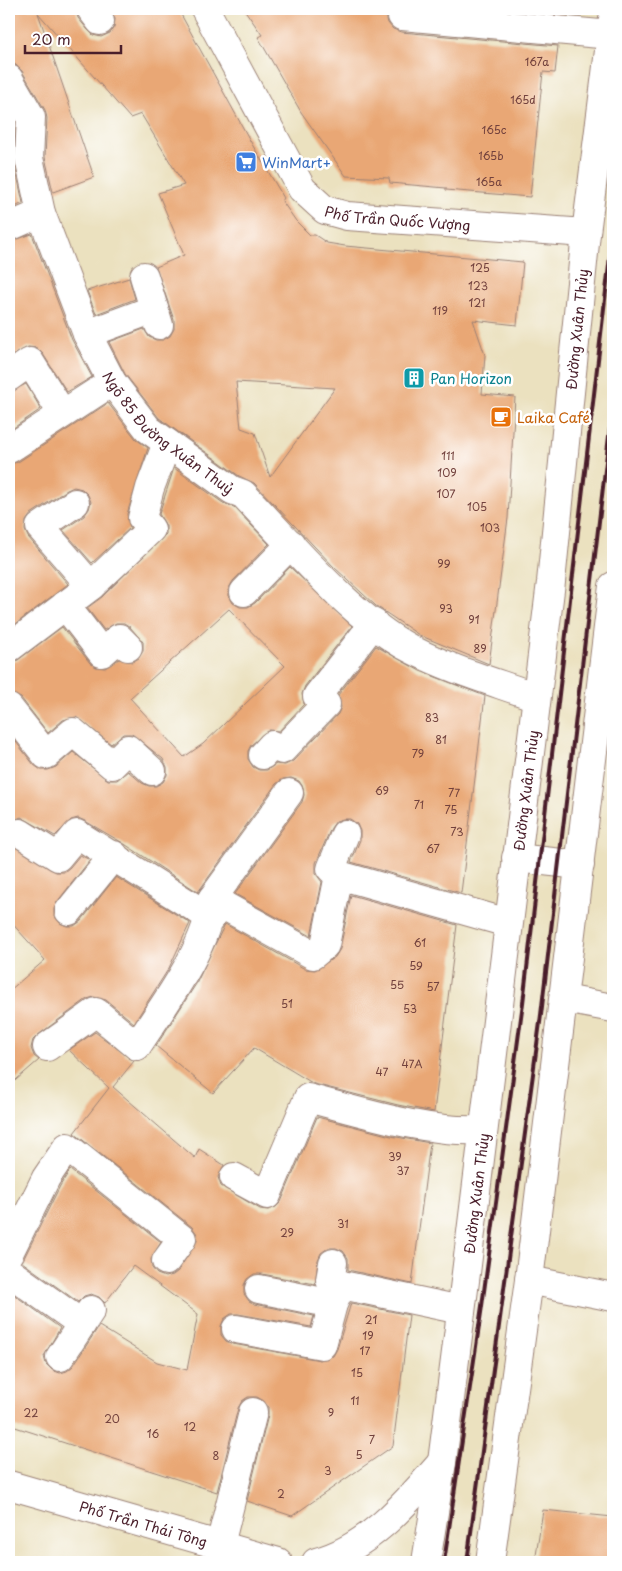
<svg xmlns="http://www.w3.org/2000/svg" width="622" height="1571" font-family="'Playpen Sans',sans-serif">
<style>
.building{fill:#e9a774;fill-rule:evenodd}
.lines{fill:none;stroke-linecap:round;stroke-linejoin:round}
.minor-casing{stroke:#9a8075;stroke-width:30}
.major-casing{stroke:#9a8075;stroke-width:30}
.minor{stroke:#fff;stroke-width:28}
.major{stroke:#fff;stroke-width:28}
.rail{stroke:#4a1f2b;stroke-width:4}
.labels{text-anchor:middle;dominant-baseline:central;stroke-width:5;stroke-linejoin:round;paint-order:stroke}
.number-label{font-size:11px;fill:#72413d}
.shop-label{font-size:14px;fill:#366cbe;stroke:#fff;text-anchor:start}
.street-label{font-size:14px;fill:#4a1f2b;stroke:#fff}
.culture-label{font-size:14px;fill:#0d838f;stroke:#fff;text-anchor:start}
.food-label{font-size:14px;fill:#c56008;stroke:#fff;text-anchor:start}
</style>
<rect width="100%" height="100%" fill="#fff"/>
<filter id="ink" filterUnits="userSpaceOnUse"><feTurbulence type="fractalNoise" baseFrequency=".02" numOctaves="2"/><feDisplacementMap in="SourceGraphic" scale="10" xChannelSelector="R" yChannelSelector="G"/><feConvolveMatrix kernelMatrix="1 2 1 2 8 2 1 2 1" color-interpolation-filters="sRGB"/></filter>
<filter id="wash" filterUnits="userSpaceOnUse"><feTurbulence type="fractalNoise" baseFrequency=".0096" numOctaves="4" result="noise"/><feDisplacementMap in="SourceGraphic" scale="20" xChannelSelector="R" yChannelSelector="G"/><feGaussianBlur stdDeviation="1.12" result="paint"/><feColorMatrix in="noise" values="0 0 0 0 0 0 0 0 0 0 0 0 0 0 0 0 0 1.4 0 .05"/><feComposite in="paint" operator="in"/></filter>
<g filter="url(#wash)">
<rect width="100%" height="100%" fill="#ebe1bf"/>
<g id="blocks">
<g class="building">
<path d="M9,9H76L78,18L88,30L93,35L101,37L110,33L114,27L115,19L110,9H178L253,146L284,198L282,201L296,221L310,235H315L327,243L345,246L523,262L517,325L473,320L485,355L482,394L515,397L508,518L489,664L419,635L376,606L334,567L254,483L239,476L159,418L125,374L109,342L144,329L149,337L156,340H163L170,336L174,329V320L156,267L184,255L158,193L184,185L141,114L130,118L38,13L94,177L53,192L45,157L47,118L45,110L22,71L16,65L9,63ZM236,382L335,388L270,477L255,433L241,428Z"/>
<polygon points="244,9 389,9 386,15 388,23 393,29 401,32 558,46 555,73 543,72 530,197 446,190 446,188 390,183 389,178 346,176 301,112 258,37 262,35"/>
<polygon points="495,9 561,9 561,15"/>
<polygon points="9,110 15,121 14,161 23,203 9,210"/>
<polygon points="32,234 72,340 92,377 67,392 43,354 37,348 28,347 9,358 9,242"/>
<polygon points="129,278 135,299 96,314 87,291"/>
<polygon points="26,384 41,409 9,431 9,392"/>
<polygon points="108,403 136,439 148,448 127,514 130,528 92,563 63,530 84,516 89,509 91,502 88,495 82,489 74,487 67,490 31,514 26,521 25,530 28,537 68,584 9,629 9,464 18,462"/>
<path d="M174,468L223,503L234,507L269,544L233,581L229,588V596L233,603L240,607H248L255,603L290,567L352,626L305,686L302,694L304,704L279,731L269,730L251,745L248,751V759L253,767L259,770H267L276,764L285,765L293,761L338,714L341,707L338,695L376,646L420,671L485,696L461,893L351,862L360,840V831L357,824L350,819H343L336,821L331,828L316,863V874L322,882L311,936L235,894L302,802L304,795L303,787L299,781L291,778L283,779L276,784L198,892L123,843L85,821L78,818L71,820L55,836L21,817L9,823V733L34,765L41,770H48L56,767L73,752L108,780H117L128,771L142,783L149,786H156L163,782L167,775V767L163,759L132,734H123L111,744L76,717L63,720L48,733L21,698L9,693V663L18,660L62,627L90,663L96,667L105,668L119,659L132,662L139,658L143,651V642L130,627L124,623H116L104,630L87,608L102,597L166,534V526L159,514ZM229,609L285,666L203,744L184,757L130,698Z"/>
<polygon points="9,843 56,872 64,872 70,867 80,855 90,860 57,902 54,909 54,916 60,923 67,926 74,926 81,921 116,877 190,923 169,968 134,1023 106,1000 94,997 87,999 38,1035 33,1040 31,1048 34,1056 39,1060 9,1086 9,991 45,960 9,920"/>
<polygon points="351,895 457,925 434,1112 398,1105 314,1084 254,1048 213,1093 156,1046 196,984 225,924 305,969 315,970 335,957 340,949"/>
<polygon points="95,1032 134,1061 113,1087 195,1158 199,1149 224,1165 218,1177 221,1186 260,1209 268,1210 276,1207 281,1202 317,1117 391,1136 430,1143 412,1284 348,1270 348,1258 343,1251 336,1248 328,1248 321,1253 318,1260 315,1284 262,1274 254,1274 247,1279 244,1285 244,1294 249,1301 255,1304 314,1316 311,1327 238,1314 231,1314 224,1319 221,1326 221,1335 226,1341 233,1344 320,1360 333,1356 337,1349 351,1303 409,1315 393,1446 292,1516 247,1501 268,1415 268,1407 264,1401 257,1397 248,1397 242,1401 238,1408 217,1492 9,1425 9,1291 60,1328 44,1356 46,1364 52,1370 60,1373 67,1371 73,1366 99,1326 157,1362 187,1370 198,1314 133,1266 105,1303 99,1297 91,1294 84,1296 78,1302 22,1262 60,1186 70,1170 161,1242 151,1259 152,1268 157,1274 165,1277 173,1275 178,1271 197,1241 197,1234 192,1227 74,1133 109,1088 69,1050"/>
<polygon points="543,1510 613,1517 613,1562 535,1562"/>
</g>
</g>
</g>
<g filter="url(#ink)">
<use href="#blocks" fill-opacity="0" stroke="#9a8075" stroke-width="1"/>
<g class="lines">
<g class="minor-casing">
<g id="minor">
<polyline points="91,9 100,21"/>
<path id="s1" d="M205,9L302,189L325,210L347,216L586,233"/>
<polyline points="402,16 611,35"/>
<path id="s2" d="M9,79L31,117L29,158L41,213L87,334L112,382L148,429L232,490L243,494C291,544 351,617 411,649C451,670 495,682 536,697"/>
<polyline points="9,227 41,213"/>
<polyline points="144,276 159,325"/>
<polyline points="87,334 154,309"/>
<polyline points="9,377 30,362 62,413"/>
<polyline points="9,449 112,382"/>
<polyline points="75,503 40,527 91,586"/>
<polyline points="244,592 291,544"/>
<polyline points="65,605 102,653 119,638 128,647"/>
<polyline points="9,648 91,586 151,529 142,518 150,488 167,443"/>
<polyline points="9,708 46,755 73,732 112,765 128,749 152,771"/>
<polyline points="263,755 272,745 282,750 326,704 317,696 374,623"/>
<polyline points="20,833 58,857 77,834 211,918"/>
<polyline points="339,875 331,869 345,834"/>
<polyline points="212,899 313,955 325,945 339,875 508,923"/>
<polyline points="69,911 114,855"/>
<polyline points="564,999 613,1008"/>
<path d="M47,1047L96,1012L137,1046C163,1006 208,947 212,899L289,793"/>
<path d="M234,1177L267,1195L308,1098C362,1112 426,1133 483,1130"/>
<polyline points="9,1253 46,1178 67,1147 182,1239 166,1261"/>
<polyline points="9,1272 82,1324"/>
<polyline points="529,1280 613,1297"/>
<polyline points="342,1285 461,1310"/>
<polyline points="259,1289 333,1304"/>
<polyline points="236,1329 322,1345 333,1304 342,1285 330,1280 333,1263"/>
<polyline points="60,1357 91,1310"/>
<polyline points="220,1545 253,1412"/>
</g>
</g>
<g class="major-casing">
<g id="major">
<polyline points="516,858 580,865"/>
<path id="s3" d="M9,1485L278,1562"/>
<path d="M316,1562C368,1549 408,1501 442,1462"/>
<path id="s4" d="M426,1562L442,1462L466,1273L551,582L586,233L613,19"/>
<polyline points="490,1562 529,1280 613,586"/>
</g>
</g>
<use href="#minor" class="minor"/>
<use href="#major" class="major"/>
<g class="rail">
<polyline points="444,1562 482,1306 523,1003 613,231"/>
<polyline points="467,1562 541,1015 613,402"/>
</g>
</g>
</g>
<defs>
<g id="supermarket-square" transform="scale(1.125)"><rect x="-9" y="-9" width="18" height="18" rx="4" fill="#3f7fe0" stroke="#fff"/><path d="M-6-5.5h2.5l.6 2H6L4.5 2H-2.5L-4.4-4H-6ZM-1.5 3.2a1.3 1.3 0 1 0 .1 0ZM3 3.2a1.3 1.3 0 1 0 .1 0Z" fill="#fff"/></g>
<g id="building-square" transform="scale(1.125)"><rect x="-9" y="-9" width="18" height="18" rx="4" fill="#0f9aa8" stroke="#fff"/><path d="M-4-6H4V6H1V3H-1V6H-4ZM-2.5-4.3h1.7v1.8h-1.7ZM.8-4.3h1.7v1.8H.8ZM-2.5-1h1.7V.8h-1.7ZM.8-1h1.7V.8H.8Z" fill="#fff"/></g>
<g id="cafe-square" transform="scale(1.125)"><rect x="-9" y="-9" width="18" height="18" rx="4" fill="#e8710a" stroke="#fff"/><path d="M-5.5-4.5H6V0H3Q3 3.5 0 3.5H-2.5Q-5.5 3.5-5.5 0ZM3-3.2v2h1.7v-2ZM-6 4.5H4V6H-6Z" fill="#fff"/></g>
</defs>
<g fill-rule="evenodd">
<use href="#supermarket-square" x="246" y="162"/>
<use href="#building-square" x="414" y="378"/>
<use href="#cafe-square" x="501" y="417"/>
</g>
<g class="labels">
<g class="number-label">
<text x="537" y="61">167a</text>
<text x="523" y="99">165d</text>
<text x="494" y="129">165c</text>
<text x="491" y="155">165b</text>
<text x="489" y="181">165a</text>
<text x="480" y="267">125</text>
<text x="478" y="285">123</text>
<text x="477" y="302">121</text>
<text x="440" y="310">119</text>
<text x="448" y="455">111</text>
<text x="447" y="472">109</text>
<text x="446" y="493">107</text>
<text x="477" y="506">105</text>
<text x="490" y="527">103</text>
<text x="444" y="563">99</text>
<text x="446" y="608">93</text>
<text x="474" y="619">91</text>
<text x="480" y="648">89</text>
<text x="432" y="717">83</text>
<text x="441" y="739">81</text>
<text x="418" y="753">79</text>
<text x="382" y="790">69</text>
<text x="454" y="792">77</text>
<text x="419" y="804">71</text>
<text x="451" y="809">75</text>
<text x="457" y="831">73</text>
<text x="433" y="848">67</text>
<text x="420" y="942">61</text>
<text x="416" y="965">59</text>
<text x="397" y="984">55</text>
<text x="433" y="986">57</text>
<text x="287" y="1003">51</text>
<text x="410" y="1008">53</text>
<text x="412" y="1063">47A</text>
<text x="382" y="1071">47</text>
<text x="395" y="1156">39</text>
<text x="403" y="1170">37</text>
<text x="343" y="1223">31</text>
<text x="287" y="1232">29</text>
<text x="371" y="1319">21</text>
<text x="368" y="1335">19</text>
<text x="365" y="1350">17</text>
<text x="357" y="1372">15</text>
<text x="355" y="1400">11</text>
<text x="31" y="1412">22</text>
<text x="331" y="1412">9</text>
<text x="112" y="1418">20</text>
<text x="190" y="1426">12</text>
<text x="153" y="1433">16</text>
<text x="372" y="1439">7</text>
<text x="359" y="1454">5</text>
<text x="216" y="1455">8</text>
<text x="328" y="1470">3</text>
<text x="281" y="1493">2</text>
</g>
<g class="shop-label">
<text x="262" y="162">WinMart+</text>
</g>
<g class="street-label">
<text stroke="none"><textPath href="#s1" startOffset="309">Phố Trần Quốc Vượng</textPath></text>
<text stroke="none"><textPath href="#s4" startOffset="1242">Đường Xuân Thủy</textPath></text>
<text stroke="none"><textPath href="#s2" startOffset="401">Ngõ 85 Đường Xuân Thuỷ</textPath></text>
<text stroke="none"><textPath href="#s4" startOffset="778">Đường Xuân Thủy</textPath></text>
<text stroke="none"><textPath href="#s4" startOffset="372">Đường Xuân Thủy</textPath></text>
<text stroke="none"><textPath href="#s3" startOffset="140">Phố Trần Thái Tông</textPath></text>
</g>
<g class="culture-label">
<text x="430" y="378">Pan Horizon</text>
</g>
<g class="food-label">
<text x="517" y="417">Laika Café</text>
</g>
</g>
<rect width="622" height="1571" fill="none" stroke="#fff" stroke-width="30"/>
<path d="M25 45v8h96v-8" fill="none" stroke="#4a1f2b" stroke-width="2.5"/>
<text x="32" y="45" font-size="15" fill="#4a1f2b" stroke="#ffffff" stroke-width="4" paint-order="stroke">20 m</text>
</svg>
